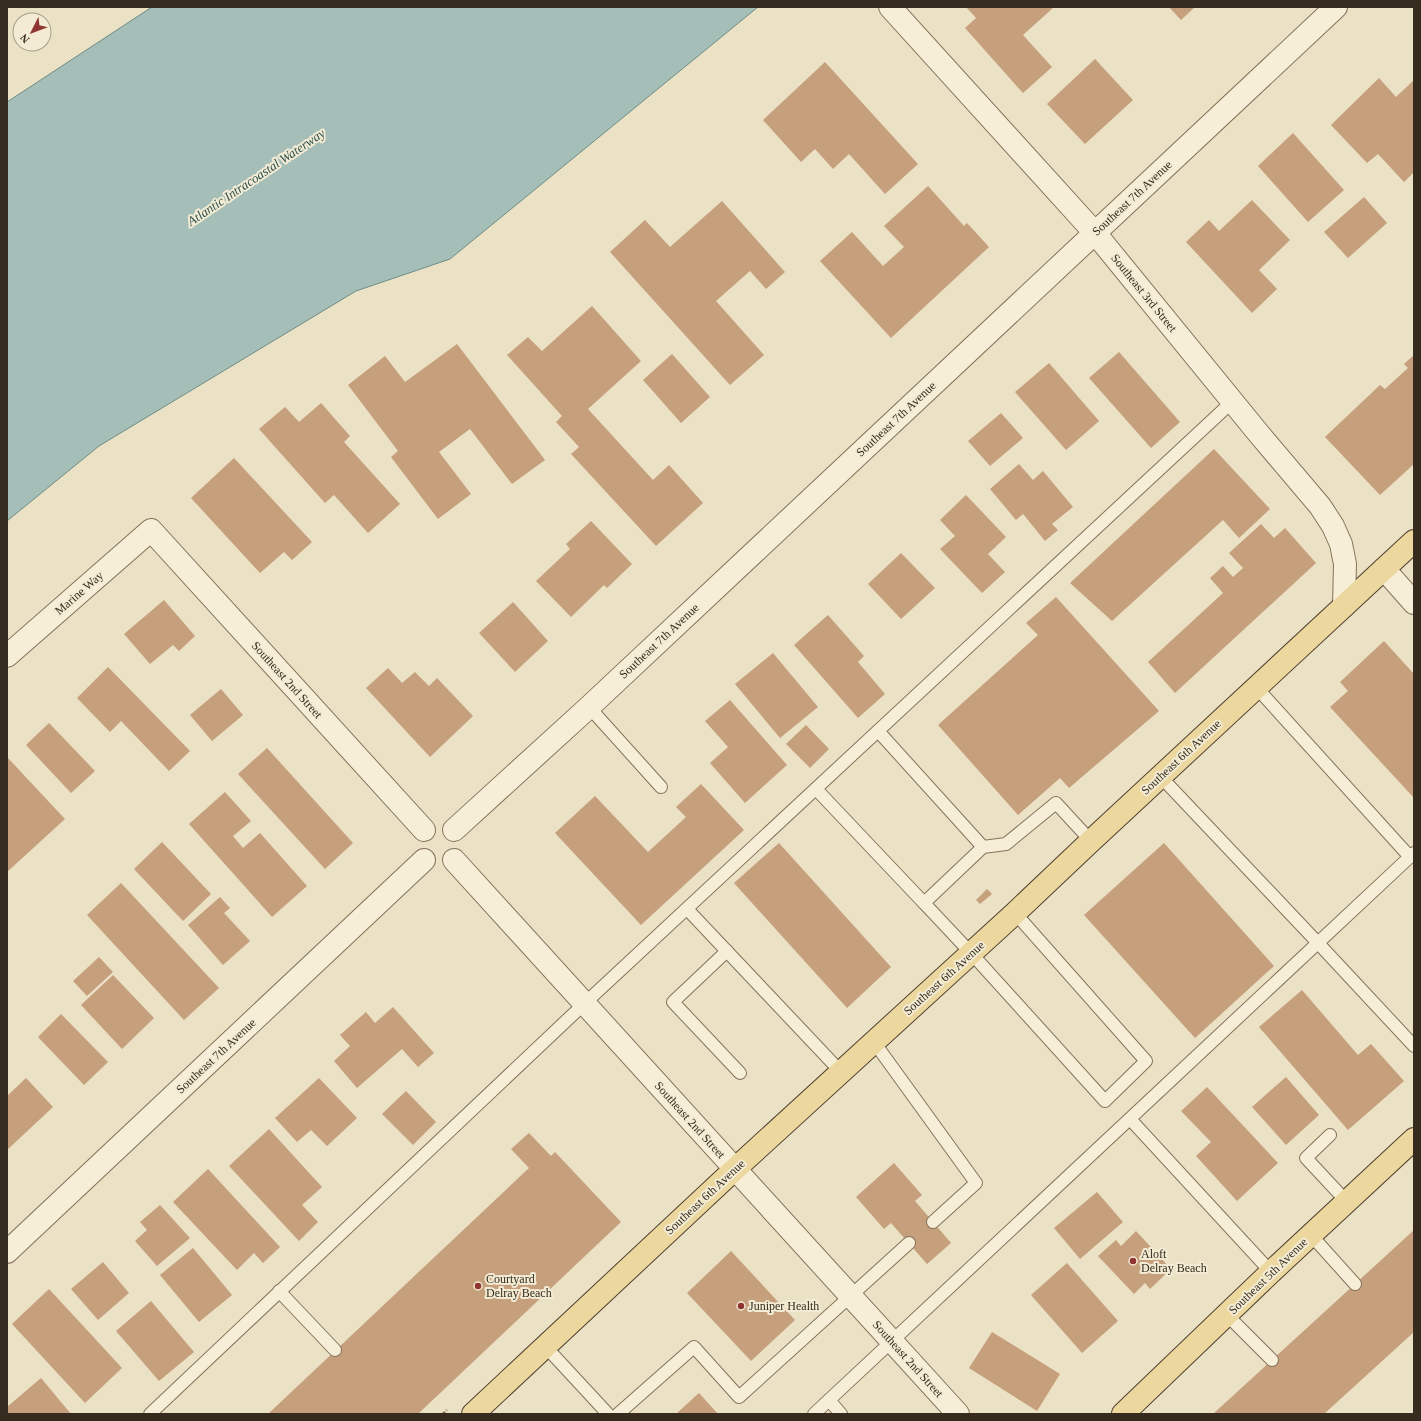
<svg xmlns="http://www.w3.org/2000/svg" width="1421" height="1421" font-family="'Times New Roman',serif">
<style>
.water{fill:#a6beb8;stroke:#6d8c86}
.building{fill:#c69f7d}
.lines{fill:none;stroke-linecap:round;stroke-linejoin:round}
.service-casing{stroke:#84735c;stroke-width:14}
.minor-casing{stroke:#84735c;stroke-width:24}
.primary-casing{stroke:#524230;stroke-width:24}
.path{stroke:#84735c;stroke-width:2.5;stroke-dasharray:3 2;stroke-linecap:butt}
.service{stroke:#f6eed7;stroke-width:12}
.minor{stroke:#f6eed7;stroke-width:22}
.primary{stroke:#ecd79f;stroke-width:22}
.poi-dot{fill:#8f3430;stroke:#f3ebd3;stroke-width:1.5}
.labels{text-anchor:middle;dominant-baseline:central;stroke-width:4;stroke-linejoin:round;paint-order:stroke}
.street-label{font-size:12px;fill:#352b1f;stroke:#f3ebd3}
.poi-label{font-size:12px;fill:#352b1f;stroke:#f3ebd3;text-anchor:start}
.water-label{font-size:13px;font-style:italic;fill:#2f5453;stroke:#f3ebd3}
</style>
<rect width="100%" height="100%" fill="#ebe1c4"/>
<polygon class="water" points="152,7 758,7 450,259 356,291 99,446 7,521 7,102"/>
<g class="building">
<polygon points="966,7 1054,7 1023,35 1052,67 1023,93 965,28 976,18"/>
<polygon points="1169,7 1195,7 1181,20"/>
<polygon points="1095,59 1133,100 1085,144 1047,104"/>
<polygon points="825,62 918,164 885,194 849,154 833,169 815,149 801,162 763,120"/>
<polygon points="1379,78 1396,97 1414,80 1414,172 1404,182 1378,154 1367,163 1331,125"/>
<polygon points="1293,133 1344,190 1308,222 1258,166"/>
<polygon points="928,186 964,226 967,223 989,247 891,338 820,261 852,232 883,266 904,247 884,226"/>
<polygon points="1364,197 1387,223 1348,258 1324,232"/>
<polygon points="1252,200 1290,240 1259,270 1277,289 1252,313 1186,242 1209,220 1219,231"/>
<polygon points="722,201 785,272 766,289 750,271 716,301 764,355 730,385 610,252 645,220 670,247"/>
<polygon points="592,306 641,361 588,409 653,480 669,465 703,503 656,546 571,454 579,447 556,422 562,416 507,355 528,337 542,351"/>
<polygon points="457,344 545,460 512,484 470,429 439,452 471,494 438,519 391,457 398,451 348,385 385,356 405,382"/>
<polygon points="1119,352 1180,422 1151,448 1089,378"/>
<polygon points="672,354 710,397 681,423 643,380"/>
<polygon points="1414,355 1414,464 1380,495 1325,437 1380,385 1385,389 1408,368 1404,364"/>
<polygon points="1049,363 1099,421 1066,450 1015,392"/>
<polygon points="321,403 350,436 344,442 400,504 368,533 334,495 325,503 259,429 285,407 299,422"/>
<polygon points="1001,413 1023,438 990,466 968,441"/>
<polygon points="1214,449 1270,509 1239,538 1223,520 1112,621 1070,583"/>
<polygon points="234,458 312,542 292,560 284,552 260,573 191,498"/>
<polygon points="1019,464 1033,480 1043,471 1073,507 1052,524 1058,530 1045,541 1023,514 1016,520 990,489"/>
<polygon points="966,495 1006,537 988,554 1005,572 982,593 940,549 955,536 940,520"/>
<polygon points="591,521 632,564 607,588 604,585 571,617 536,581 570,549 566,544"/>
<polygon points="1261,524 1274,538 1285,528 1316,563 1175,693 1148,662 1223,593 1210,578 1223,566 1233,577 1243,568 1229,553"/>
<polygon points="901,553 935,588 901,619 868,584"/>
<polygon points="1056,597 1159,711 1069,788 1060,778 1018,815 938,725 1038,635 1026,623"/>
<polygon points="164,600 195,636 179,651 173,645 150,664 124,634"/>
<polygon points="513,602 548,641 515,672 479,633"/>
<polygon points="828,615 864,656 858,662 885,694 858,718 794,645"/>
<polygon points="1384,641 1414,674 1414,798 1330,707 1348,691 1340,682"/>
<polygon points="773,653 818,707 780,738 735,684"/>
<polygon points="108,667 190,751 169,771 121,721 110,732 77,698"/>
<polygon points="388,668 402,683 415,672 429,686 437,678 473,716 430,757 366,688"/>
<polygon points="221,689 243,715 212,741 190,715"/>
<polygon points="730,700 787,765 745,803 710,763 728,747 705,721"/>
<polygon points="49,723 95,771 71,793 26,745"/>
<polygon points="806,725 829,749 810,768 786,744"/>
<polygon points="267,748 353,843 325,869 238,774"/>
<polygon points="7,757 65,819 7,872"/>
<polygon points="701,784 744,830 641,925 555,833 595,796 648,852 686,817 676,807"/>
<polygon points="225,792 251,821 233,836 243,848 260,833 307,886 272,917 189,824"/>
<polygon points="162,842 211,894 183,921 134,869"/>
<polygon points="779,843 891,967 847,1008 734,883"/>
<polygon points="1164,843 1274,966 1195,1038 1084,915"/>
<polygon points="121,883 219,988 184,1020 87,915"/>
<polygon points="987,889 992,894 980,904 976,900"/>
<polygon points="220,897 230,908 224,913 250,941 223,965 188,925"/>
<polygon points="99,957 113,972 87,996 73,981"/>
<polygon points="113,975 154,1018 122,1049 81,1005"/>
<polygon points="1302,990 1358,1055 1371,1044 1404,1081 1348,1130 1259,1027"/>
<polygon points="393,1007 434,1053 418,1067 402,1049 357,1088 334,1061 350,1046 340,1035 366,1012 375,1023"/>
<polygon points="61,1014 108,1062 84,1085 38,1037"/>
<polygon points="1286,1077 1319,1115 1286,1145 1252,1107"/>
<polygon points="26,1078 53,1107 7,1150 7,1096"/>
<polygon points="319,1078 357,1118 327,1146 311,1130 297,1142 275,1118"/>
<polygon points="1207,1087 1278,1163 1237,1201 1196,1156 1211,1142 1181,1111"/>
<polygon points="406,1091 436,1122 413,1145 382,1114"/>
<polygon points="269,1129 322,1187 302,1205 318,1222 299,1241 229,1166"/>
<polygon points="529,1133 551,1156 555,1152 621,1222 418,1414 268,1414 529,1168 511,1149"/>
<polygon points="894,1163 922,1195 915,1201 951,1243 927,1264 891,1223 884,1229 856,1197"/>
<polygon points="208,1169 280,1247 263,1263 254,1253 237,1270 173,1202"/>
<polygon points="1097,1192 1123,1222 1080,1259 1054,1228"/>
<polygon points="160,1205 190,1238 157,1266 135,1241 147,1230 140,1222"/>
<polygon points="1414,1230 1414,1332 1324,1414 1213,1414"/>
<polygon points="1136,1231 1171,1269 1150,1289 1145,1283 1134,1294 1098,1256 1116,1240 1121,1246"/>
<polygon points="193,1248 232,1295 199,1322 160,1275"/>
<polygon points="731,1251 795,1320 751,1361 687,1293"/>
<polygon points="103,1262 129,1293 98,1320 71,1289"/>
<polygon points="1067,1263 1118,1321 1082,1353 1031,1295"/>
<polygon points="49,1289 122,1368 85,1403 12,1324"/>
<polygon points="151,1301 194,1352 159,1381 116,1331"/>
<polygon points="992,1332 1060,1374 1037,1411 969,1368"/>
<polygon points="41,1378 71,1414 7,1414 7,1407"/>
<polygon points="699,1393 718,1414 676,1414"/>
</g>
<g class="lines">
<g class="service-casing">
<g id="service">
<polyline points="1256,687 1410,857"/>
<polyline points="589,707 661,787"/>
<polyline points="878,731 983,847"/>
<polyline points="1160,776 1318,943 1414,1046"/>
<polyline points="816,789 924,903 983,847 1006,844 1056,803 1091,841"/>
<polyline points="924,903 971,953 1105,1101 1146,1061 1015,913"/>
<polyline points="687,909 841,1072"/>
<polyline points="727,951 673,1002 740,1073"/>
<polyline points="874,1042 976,1183 933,1222"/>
<polyline points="1130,1119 1271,1272"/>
<polyline points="1330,1135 1306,1158 1347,1202"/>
<polyline points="1311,1235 1355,1284"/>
<polyline points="279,1291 335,1350"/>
<polyline points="1227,1315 1272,1360"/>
<polyline points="545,1346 608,1414"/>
<polyline points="829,1400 841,1414"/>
<polyline points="150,1414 584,1004 1233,401"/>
<polyline points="618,1414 694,1347 739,1397 909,1243"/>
<polyline points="814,1414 1414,853"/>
</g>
</g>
<g class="minor-casing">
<g id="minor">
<polyline points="890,7 1095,233 1259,434 1320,506 1333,526 1341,544 1345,564 1344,606"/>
<polyline points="1384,569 1414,603"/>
<polyline points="7,656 151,530 424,830"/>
<polyline points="454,830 589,707 1336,7"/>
<polyline points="454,860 958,1414"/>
<polyline points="7,1252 424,860"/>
</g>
</g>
<g class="primary-casing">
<g id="primary">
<polyline points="473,1414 735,1169 1015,913 1091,841 1414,541"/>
<polyline points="1123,1414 1271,1272 1414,1139"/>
</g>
</g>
<polyline class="path" points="443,1414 447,1410"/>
<use href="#service" class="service"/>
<use href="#minor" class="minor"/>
<use href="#primary" class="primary"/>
</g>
<g class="poi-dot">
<circle cx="1133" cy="1261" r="4"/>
<circle cx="478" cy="1286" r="4"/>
<circle cx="741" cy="1306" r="4"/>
</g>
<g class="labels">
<g class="street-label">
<text transform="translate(1132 198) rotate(-43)">Southeast 7th Avenue</text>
<text transform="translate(1144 293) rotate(51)">Southeast 3rd Street</text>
<text transform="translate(896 419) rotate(-43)">Southeast 7th Avenue</text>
<text transform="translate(79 593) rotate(-41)">Marine Way</text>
<text transform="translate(659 641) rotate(-43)">Southeast 7th Avenue</text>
<text transform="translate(287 680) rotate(48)">Southeast 2nd Street</text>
<text transform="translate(1181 757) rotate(-43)">Southeast 6th Avenue</text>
<text transform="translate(944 978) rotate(-42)">Southeast 6th Avenue</text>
<text transform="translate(216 1056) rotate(-43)">Southeast 7th Avenue</text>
<text transform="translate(690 1120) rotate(48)">Southeast 2nd Street</text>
<text transform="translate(705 1197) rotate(-43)">Southeast 6th Avenue</text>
<text transform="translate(1268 1276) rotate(-44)">Southeast 5th Avenue</text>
<text transform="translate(908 1359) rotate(48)">Southeast 2nd Street</text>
</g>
<g class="poi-label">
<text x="1141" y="1254">Aloft<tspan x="1141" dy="14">Delray Beach</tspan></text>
<text x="486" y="1279">Courtyard<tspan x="486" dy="14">Delray Beach</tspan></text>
<text x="749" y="1306">Juniper Health</text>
</g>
<g class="water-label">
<text transform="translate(256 177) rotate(-34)">Atlantic Intracoastal Waterway</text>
</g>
</g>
<rect width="1421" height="1421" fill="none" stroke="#352b1f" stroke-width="16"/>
<g transform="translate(32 32) rotate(228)"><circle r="19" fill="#f3ebd3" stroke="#a79e8b"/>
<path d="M0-3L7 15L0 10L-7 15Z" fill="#8f3430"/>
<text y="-6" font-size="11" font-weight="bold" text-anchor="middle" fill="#352b1f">N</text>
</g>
</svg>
